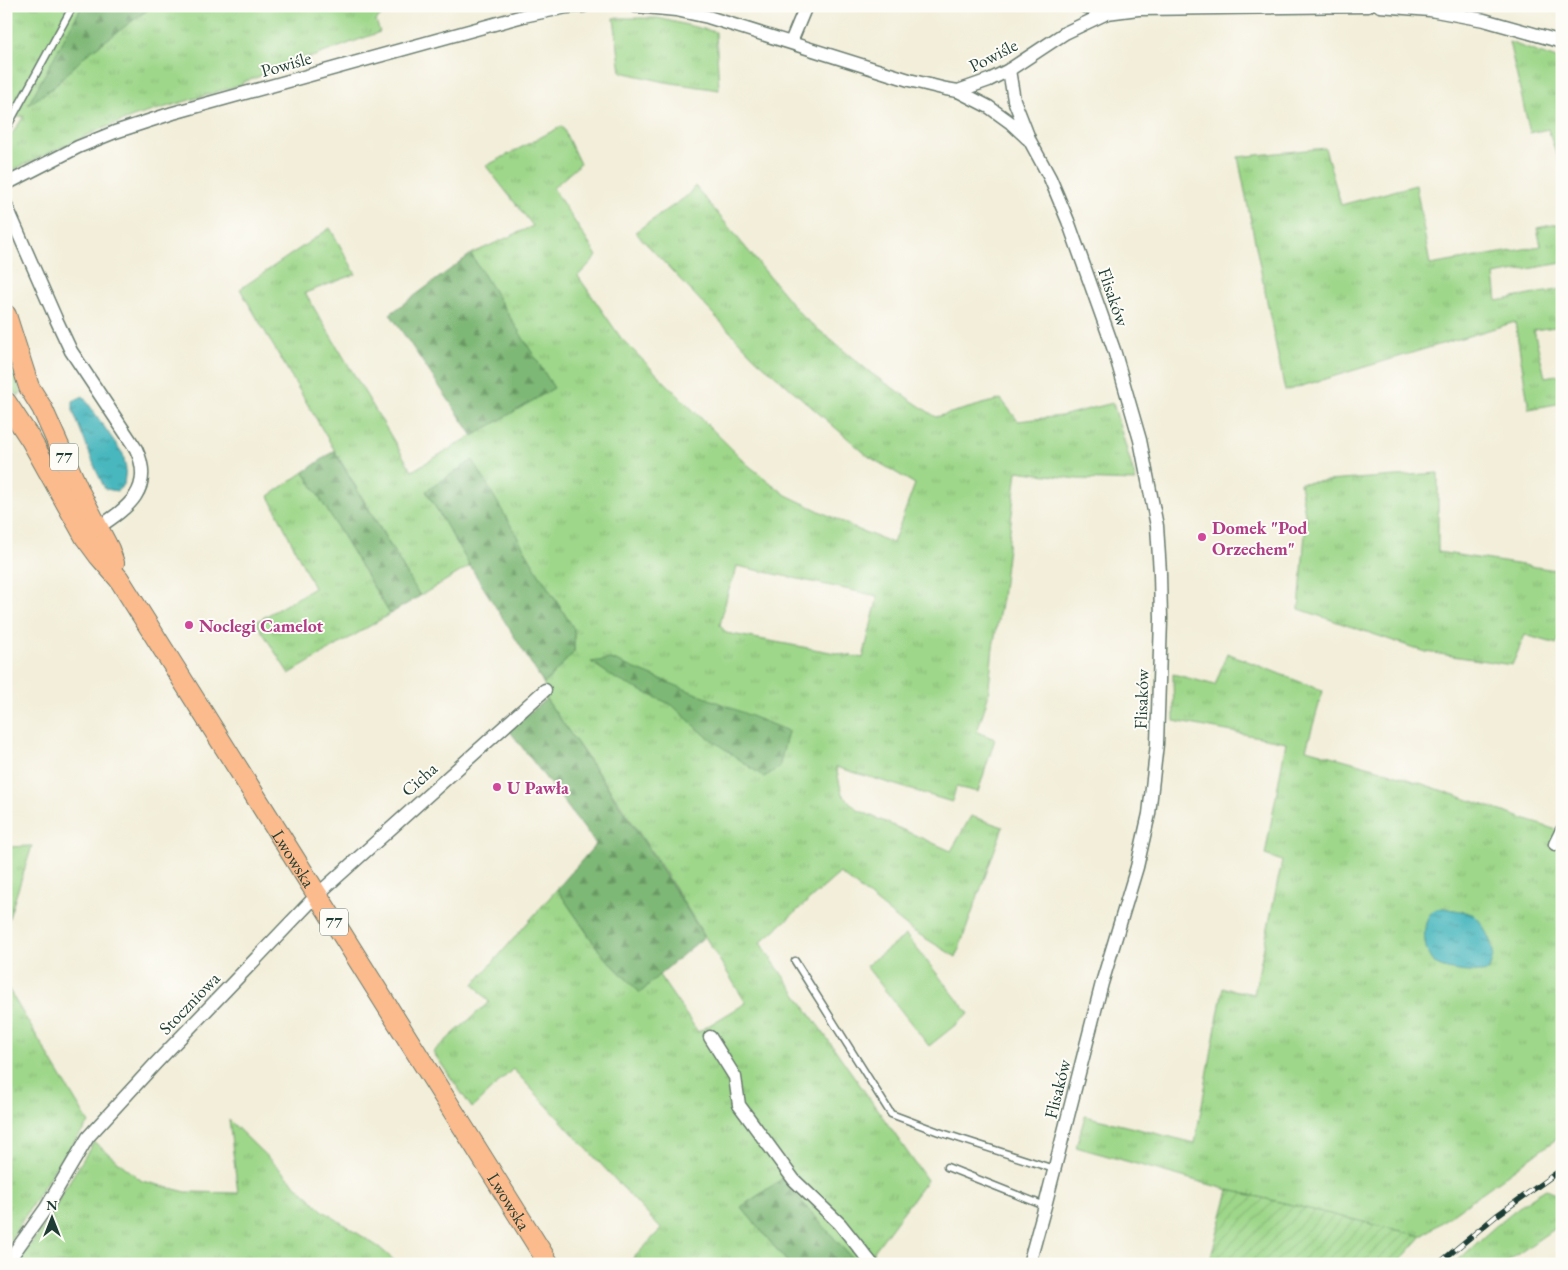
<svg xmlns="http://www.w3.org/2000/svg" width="1568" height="1270" font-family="'EB Garamond',serif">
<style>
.grass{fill:url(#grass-tufts);stroke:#5e8a5f;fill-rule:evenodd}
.forest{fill:url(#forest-firs);stroke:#4e7a55}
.park{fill:#9ed78a;stroke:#5e8a5f}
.garden{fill:url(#garden-furrows);stroke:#5e8a5f}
.water{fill:url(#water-ripples);stroke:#347a79}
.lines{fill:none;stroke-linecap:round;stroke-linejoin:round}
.lane-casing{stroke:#697b6e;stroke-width:9}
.street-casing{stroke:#697b6e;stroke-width:15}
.primary-casing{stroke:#697b6e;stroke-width:22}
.lane{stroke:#fff;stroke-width:6}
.street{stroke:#fff;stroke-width:12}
.primary{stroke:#fbbb8d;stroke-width:20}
.rail-casing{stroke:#1f3d34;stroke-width:5.5}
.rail{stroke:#fdfcf7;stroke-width:4;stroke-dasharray:11;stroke-linecap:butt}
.hotel-dot{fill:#d1479c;stroke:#fdfcf7;stroke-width:2}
.labels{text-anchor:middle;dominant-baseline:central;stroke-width:4;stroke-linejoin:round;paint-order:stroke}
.shield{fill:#fdfcf7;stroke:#62766e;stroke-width:1}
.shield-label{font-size:16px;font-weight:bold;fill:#1f3d34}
.street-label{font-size:18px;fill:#1f3d34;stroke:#fdfcf7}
.hotel-label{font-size:18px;font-weight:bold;fill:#b23c85;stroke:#fdfcf7;text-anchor:start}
</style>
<defs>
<pattern id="grass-tufts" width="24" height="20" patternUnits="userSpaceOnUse" patternTransform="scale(1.25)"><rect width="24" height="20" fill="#9ed78a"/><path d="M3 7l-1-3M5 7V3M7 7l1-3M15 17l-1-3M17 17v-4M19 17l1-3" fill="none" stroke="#88b978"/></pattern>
<pattern id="forest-firs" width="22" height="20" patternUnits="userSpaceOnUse" patternTransform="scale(1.25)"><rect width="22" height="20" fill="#7eb876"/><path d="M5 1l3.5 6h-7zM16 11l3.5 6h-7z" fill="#679762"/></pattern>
<pattern id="garden-furrows" width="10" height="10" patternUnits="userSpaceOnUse" patternTransform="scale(1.25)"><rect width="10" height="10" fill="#9ed78a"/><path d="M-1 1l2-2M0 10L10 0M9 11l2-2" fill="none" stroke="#88b978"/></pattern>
<pattern id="water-ripples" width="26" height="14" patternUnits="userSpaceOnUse" patternTransform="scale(1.25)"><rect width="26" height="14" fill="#48b7be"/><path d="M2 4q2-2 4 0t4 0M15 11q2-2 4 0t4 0" fill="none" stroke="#3b969b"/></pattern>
</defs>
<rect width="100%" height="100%" fill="#fdfcf7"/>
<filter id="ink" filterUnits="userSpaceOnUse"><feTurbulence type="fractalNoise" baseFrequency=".02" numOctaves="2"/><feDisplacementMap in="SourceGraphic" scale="10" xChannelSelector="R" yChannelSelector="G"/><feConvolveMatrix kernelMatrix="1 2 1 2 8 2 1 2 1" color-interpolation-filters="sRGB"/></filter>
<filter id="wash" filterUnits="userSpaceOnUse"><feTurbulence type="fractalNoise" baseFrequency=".0096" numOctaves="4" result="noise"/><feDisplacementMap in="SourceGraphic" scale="20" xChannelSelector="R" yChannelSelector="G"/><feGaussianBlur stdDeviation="1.12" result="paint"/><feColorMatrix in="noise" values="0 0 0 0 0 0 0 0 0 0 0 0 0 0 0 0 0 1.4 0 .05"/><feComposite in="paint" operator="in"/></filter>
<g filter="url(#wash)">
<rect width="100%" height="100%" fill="#f2eed9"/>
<g class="grass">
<polygon points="6,6 391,6 376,21 380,32 244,82 240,85 136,116 99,130 6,173 6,143 24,116 6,118"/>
<polygon points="614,18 658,18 716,32 719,90 665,82 621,72"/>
<polygon points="1509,42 1562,61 1562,171 1548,129 1530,133"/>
<path d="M562,126L580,164L553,188L597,256L578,276L621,338L748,465L786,495L859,530L893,543L915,484L868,456L755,358L635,232L687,196L695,186L802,316L872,374L936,417L1001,399L1018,421L1061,416L1113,403L1136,481L1077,479L1017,471L1002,598L993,647L988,697L977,732L995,739L978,792L956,787L952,802L836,767L842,794L858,810L951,851L971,816L1003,827L956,957L910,929L840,873L760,943L927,1180L872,1254L859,1264H857L782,1179L741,1207L789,1264H628L661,1229L513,1069L472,1108L433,1052L489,1002L474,984L557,889L600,952L640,993L659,975L698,1032L746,1003L665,872L618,801L546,699L544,684L574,652V629L536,569L426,491L470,566L420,596L240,289L330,228L356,274L305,293L412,471L553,388L471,254L533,226L486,166ZM737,566L878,596L863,658L726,633L720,625L728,592L735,575Z"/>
<polygon points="1325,148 1341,205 1416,185 1430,265 1541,246 1537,228 1562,223 1562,263 1494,275 1497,301 1562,289 1562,326 1534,330 1545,377 1562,374 1562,403 1529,409 1515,322 1285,391 1238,157"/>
<path d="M6,343L21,393L18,396C2,379 6,364 6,343Z"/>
<polygon points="304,472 390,614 289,674 256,622 314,588 269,496"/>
<polygon points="1438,473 1438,552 1562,571 1562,632 1557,644 1525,635 1512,665 1426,652 1299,609 1306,520 1300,483"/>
<polygon points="1227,653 1323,691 1306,749 1385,771 1562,832 1562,1135 1422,1236 1229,1190 1076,1147 1085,1116 1195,1143 1223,988 1254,994 1282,861 1265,855 1286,742 1174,721 1173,674 1215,685"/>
<polygon points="32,846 6,927 6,847"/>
<polygon points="6,985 89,1123 60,1160 6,1247"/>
<polygon points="229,1120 322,1210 380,1248 398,1264 22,1264 19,1261 51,1216 64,1190 94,1142 142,1181 186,1192 238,1193"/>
<path d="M1546,1189L1555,1193L1562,1190V1223L1504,1264H1454C1483,1238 1512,1208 1546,1189Z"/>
</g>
<g class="forest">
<polygon points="82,6 153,6 86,55 54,87 28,105"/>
<polygon points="471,254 554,388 473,436 390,314"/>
<polygon points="334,451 420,596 390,614 304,472"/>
<polygon points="473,460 536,569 574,629 574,652 544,684 470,566 426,491"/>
<polygon points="611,659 788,731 779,768 764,777 705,735 672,705 616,679 591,662"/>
<path d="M546,699C601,777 655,856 704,937L659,975L640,993L600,952L557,889L596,844L509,730Z"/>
<polygon points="782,1179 857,1264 789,1264 741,1207"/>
</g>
<polygon class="park" points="906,935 969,1014 929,1046 866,966"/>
<polygon class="garden" points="1229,1190 1422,1236 1397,1264 1209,1264"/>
<g class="water">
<polygon points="83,396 123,454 126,468 124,485 117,491 105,489 96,470 73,411 73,401"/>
<path d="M1445,908C1453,910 1464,911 1472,914C1481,918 1492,942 1493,951C1494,958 1490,965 1488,971C1476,974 1444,971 1435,964C1423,955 1421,923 1431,913C1434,909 1439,908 1445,908Z"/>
</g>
</g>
<g filter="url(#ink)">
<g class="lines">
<g class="lane-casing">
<g id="lane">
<polyline points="6,129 73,6"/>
<polyline points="795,961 891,1114 939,1132 1054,1169"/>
<polyline points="947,1167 1045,1206"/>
</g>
</g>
<g class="street-casing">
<g id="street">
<polyline points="635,6 676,10 708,17 909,80 946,89 958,91 989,80 1009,70 1065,33 1107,13 1138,9 1368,6"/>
<polyline points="1084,6 1107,13"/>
<polyline points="1380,6 1430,10 1484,20 1562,42"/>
<polyline points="791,42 806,6"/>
<polyline points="1009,70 1014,100 1030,141 1050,178 1068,221 1114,350 1140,440 1157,526 1160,573 1161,619 1157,744 1149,814 1137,867 1102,983 1045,1206 1029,1264"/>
<polyline points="958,91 989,107 1011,123 1027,138"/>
<polyline points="6,184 78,147 115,132 173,113 523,16 567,7 584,6"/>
<path d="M6,205L56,319L71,351L136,449C156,492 124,510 93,531"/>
<polyline points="1555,844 1562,830"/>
<polyline points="710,1037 735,1077 739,1105 794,1180 840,1224 872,1264"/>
<polyline points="6,1264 46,1208 88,1137 156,1063 317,895 545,690"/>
</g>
</g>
<g class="primary-casing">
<g id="primary">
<polyline points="6,315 29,387 42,408 80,493 109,549 114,563"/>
<path id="s1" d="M6,402L31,440L85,537L99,556L119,579L549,1264"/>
</g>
</g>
<use href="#lane" class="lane"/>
<use href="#street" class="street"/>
<use href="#primary" class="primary"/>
<g class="rail-casing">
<polyline id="rail" points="1438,1264 1496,1216 1562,1169"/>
</g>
<use href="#rail" class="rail"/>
</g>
</g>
<g class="hotel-dot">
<circle cx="1202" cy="537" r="5"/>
<circle cx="189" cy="625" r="5"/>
<circle cx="497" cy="787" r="5"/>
</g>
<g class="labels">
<g class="shield">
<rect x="50" y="443.5" width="28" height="27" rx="4"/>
<rect x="320" y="908.5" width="28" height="27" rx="4"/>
</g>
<g class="shield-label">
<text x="64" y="457">77</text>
<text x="334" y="922">77</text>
</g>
<g class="street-label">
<text transform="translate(993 55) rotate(-27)">Powiśle</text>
<text transform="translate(286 64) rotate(-16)">Powiśle</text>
<text transform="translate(1114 297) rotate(71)">Flisaków</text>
<text transform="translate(1141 699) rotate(-88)">Flisaków</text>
<text transform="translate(419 779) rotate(-42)">Cicha</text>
<text stroke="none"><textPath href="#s1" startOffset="540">Lwowska</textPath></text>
<text transform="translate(189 1003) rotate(-46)">Stoczniowa</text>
<text transform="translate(1057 1089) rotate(-76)">Flisaków</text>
<text stroke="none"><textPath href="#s1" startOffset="945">Lwowska</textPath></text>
</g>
<g class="hotel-label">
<text x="1212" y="527">Domek "Pod<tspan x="1212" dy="21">Orzechem"</tspan></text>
<text x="199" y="625">Noclegi Camelot</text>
<text x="507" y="787">U Pawła</text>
</g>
</g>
<rect width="1568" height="1270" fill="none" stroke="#fdfcf7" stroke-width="25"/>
<g transform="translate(52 1218)" stroke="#fdfcf7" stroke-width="4" paint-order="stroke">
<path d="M0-4L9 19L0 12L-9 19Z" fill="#1f3d34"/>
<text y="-8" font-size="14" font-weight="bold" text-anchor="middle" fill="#1f3d34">N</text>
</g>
</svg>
